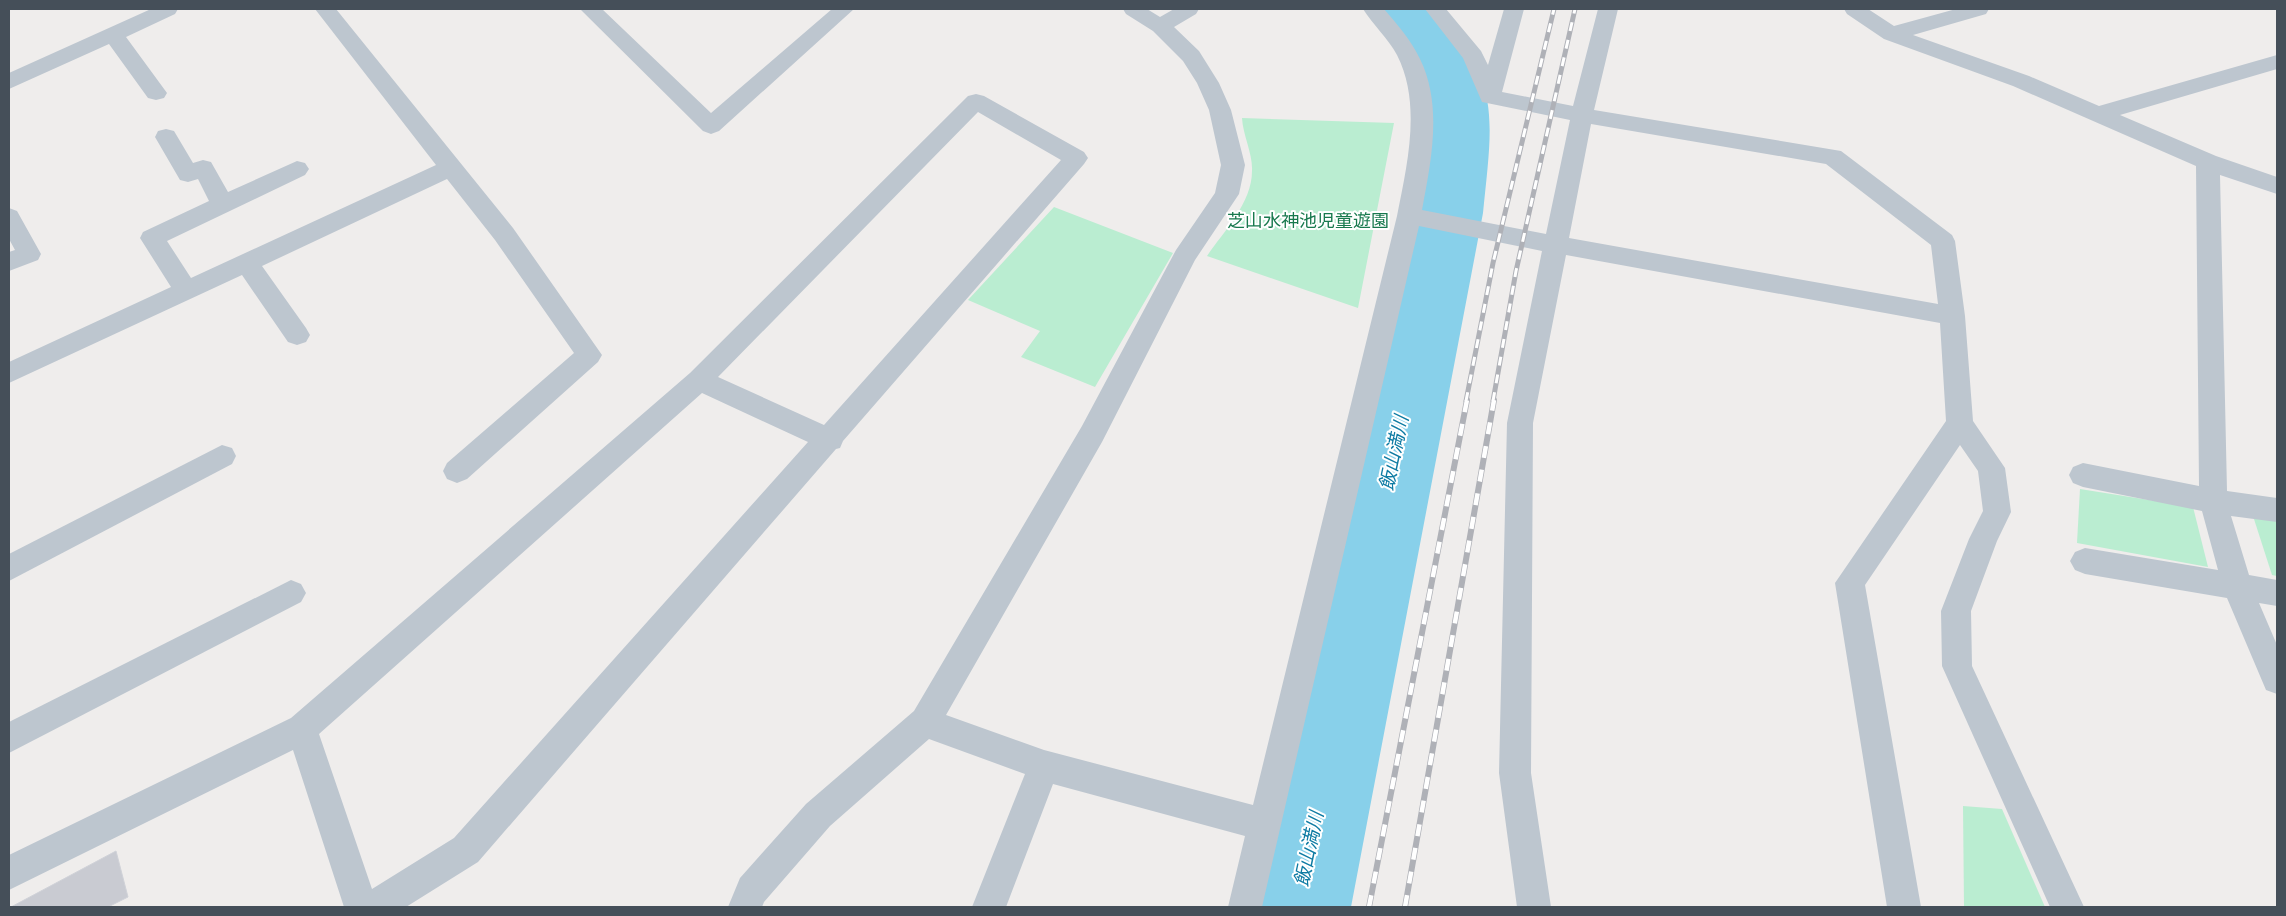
<svg xmlns="http://www.w3.org/2000/svg" width="2286" height="916" font-family="'Roboto Condensed','Noto Sans JP',sans-serif">
<style>
.green{fill:#baedd1}
.lines{fill:none;stroke-linecap:round;stroke-linejoin:round}
.river{fill:#88d0ea;fill-rule:evenodd}
.building{fill:#c9cbd2;stroke:#d0d2d8}
.minor{fill:#bdc6cf;fill-rule:evenodd}
.rail-far1-casing{stroke:#afb1b7;stroke-width:5}
.rail-casing{stroke:#afb1b7;stroke-width:6}
.rail-far1{stroke:#fff;stroke-width:3;stroke-dasharray:9;stroke-linecap:butt}
.rail{stroke:#fff;stroke-width:4.5;stroke-dasharray:12;stroke-linecap:butt}
.labels{text-anchor:middle;dominant-baseline:central;stroke-width:4;stroke-linejoin:round;paint-order:stroke}
.park-label{font-size:18px;fill:#18794e;stroke:#fff}
.water-label{font-size:19px;font-style:italic;fill:#0e7ba3;stroke:#fff}
</style>
<rect width="100%" height="100%" fill="#efedec"/>
<g class="green">
<path d="M1242,118L1394,123L1358,308L1207,256C1224,231 1252,203 1252,171C1253,154 1243,136 1242,118Z"/>
<polygon points="1054,207 1173,253 1095,387 1021,357 1040,331 968,300"/>
<polygon points="2080,489 2193,507 2208,567 2077,543"/>
<polygon points="2253,516 2277,521 2277,576 2272,575"/>
<polygon points="1963,806 2002,809 2045,907 1964,907"/>
</g>
<g class="lines">
<path class="river" d="M1372,9H1439C1502,83 1492,122 1483,213L1351,907H1243L1409,213C1415,165 1432,104 1407,59C1397,41 1381,26 1372,9Z"/>
</g>
<polygon class="building" points="116,851 128,897 108,907 11,907"/>
<g class="lines">
<g class="minor">
<polygon points="151,9 178,9 175,14 126,37 167,93 164,98 156,100 148,98 109,44 9,89 9,73"/>
<polygon points="315,9 336,9 513,228 602,355 598,362 467,479 457,483 447,479 443,471 447,463 574,353 495,240 447,179 262,266 306,328 310,335 306,342 297,345 288,342 242,275 9,383 9,362 171,287 140,238 143,232 209,201 198,179 188,182 180,180 155,137 158,131 166,129 174,131 193,163 203,160 211,162 228,192 297,161 305,163 309,169 305,175 167,241 191,278 436,165"/>
<polygon points="580,9 602,9 711,113 832,9 854,9 719,131 711,134 703,131"/>
<path d="M1123,9H1147L1160,17L1174,9H1199L1196,14L1174,27L1199,51L1219,83L1231,110L1245,165L1239,194L1195,260L1102,442L946,715L1044,750L1253,805L1397,216C1407,165 1422,104 1397,55C1388,38 1373,25 1363,9H1384C1397,24 1411,40 1420,59C1443,106 1431,161 1422,210L1546,234L1570,120L1482,102L1463,58L1425,9H1446L1481,51L1488,65L1504,9H1524L1502,92L1573,106L1598,9H1618L1594,110L1841,151L1952,235L1955,241L1965,316L1973,421L2005,468L2011,512L1997,541L1971,611L1972,666L2084,907H2050L1942,666L1941,611L1969,539L1983,511L1978,471L1960,445L1865,585L1921,907H1887L1835,583L1946,421L1940,323L1566,255L1533,423L1531,773L1551,907H1517L1499,773L1507,423L1542,251L1419,226L1262,907H1228L1245,836L1053,784L1006,907H972L1025,774L929,739L830,826L764,902L762,907H728L740,878L806,804L914,711L1082,426L1176,250L1215,193L1221,165L1209,110L1197,83L1183,61L1153,31L1126,14ZM1591,124L1826,164L1931,245L1938,304L1569,238Z"/>
<polygon points="1844,9 1868,9 1894,26 1956,9 1989,9 1986,14 1913,35 2029,76 2099,106 2277,55 2277,69 2120,115 2216,156 2277,177 2277,194 2220,175 2227,491 2277,498 2277,522 2231,516 2249,575 2277,580 2277,606 2259,603 2277,645 2277,694 2266,690 2227,598 2085,574 2075,570 2070,561 2075,552 2085,548 2218,570 2202,511 2083,487 2073,483 2069,475 2073,467 2083,463 2199,486 2196,166 2013,86 1884,39 1847,14"/>
<path d="M976,94L984,96L1084,152L1088,158L1084,164L843,441L840,448L836,449L478,862L406,907H344L293,750L9,890V855L291,718L690,373L968,96ZM978,112L1061,160L824,425L718,377ZM702,393L808,442L454,838L372,889L319,734Z"/>
<polygon points="9,208 17,211 41,254 38,260 9,271 9,252 15,250 9,239"/>
<polygon points="222,445 232,448 236,456 232,464 9,581 9,554"/>
<polygon points="291,580 301,584 306,593 301,602 9,753 9,722"/>
</g>
<g class="rail-far1-casing">
<g id="rail-far1">
<polyline points="1466,401 1493,263 1554,9"/>
<polyline points="1493,401 1516,271 1575,9"/>
</g>
</g>
<g class="rail-casing">
<g id="rail">
<polyline points="1369,907 1467,400"/>
<polyline points="1405,907 1494,400"/>
</g>
</g>
<use href="#rail-far1" class="rail-far1"/>
<use href="#rail" class="rail"/>
</g>
<g class="labels">
<g class="park-label">
<text x="1308" y="220">芝山水神池児童遊園</text>
</g>
<g class="water-label">
<text transform="translate(1394 453) rotate(-78)">飯山満川</text>
<text transform="translate(1309 849) rotate(-78)">飯山満川</text>
</g>
</g>
<rect width="2286" height="916" fill="none" stroke="#454f59" stroke-width="20"/>
</svg>
